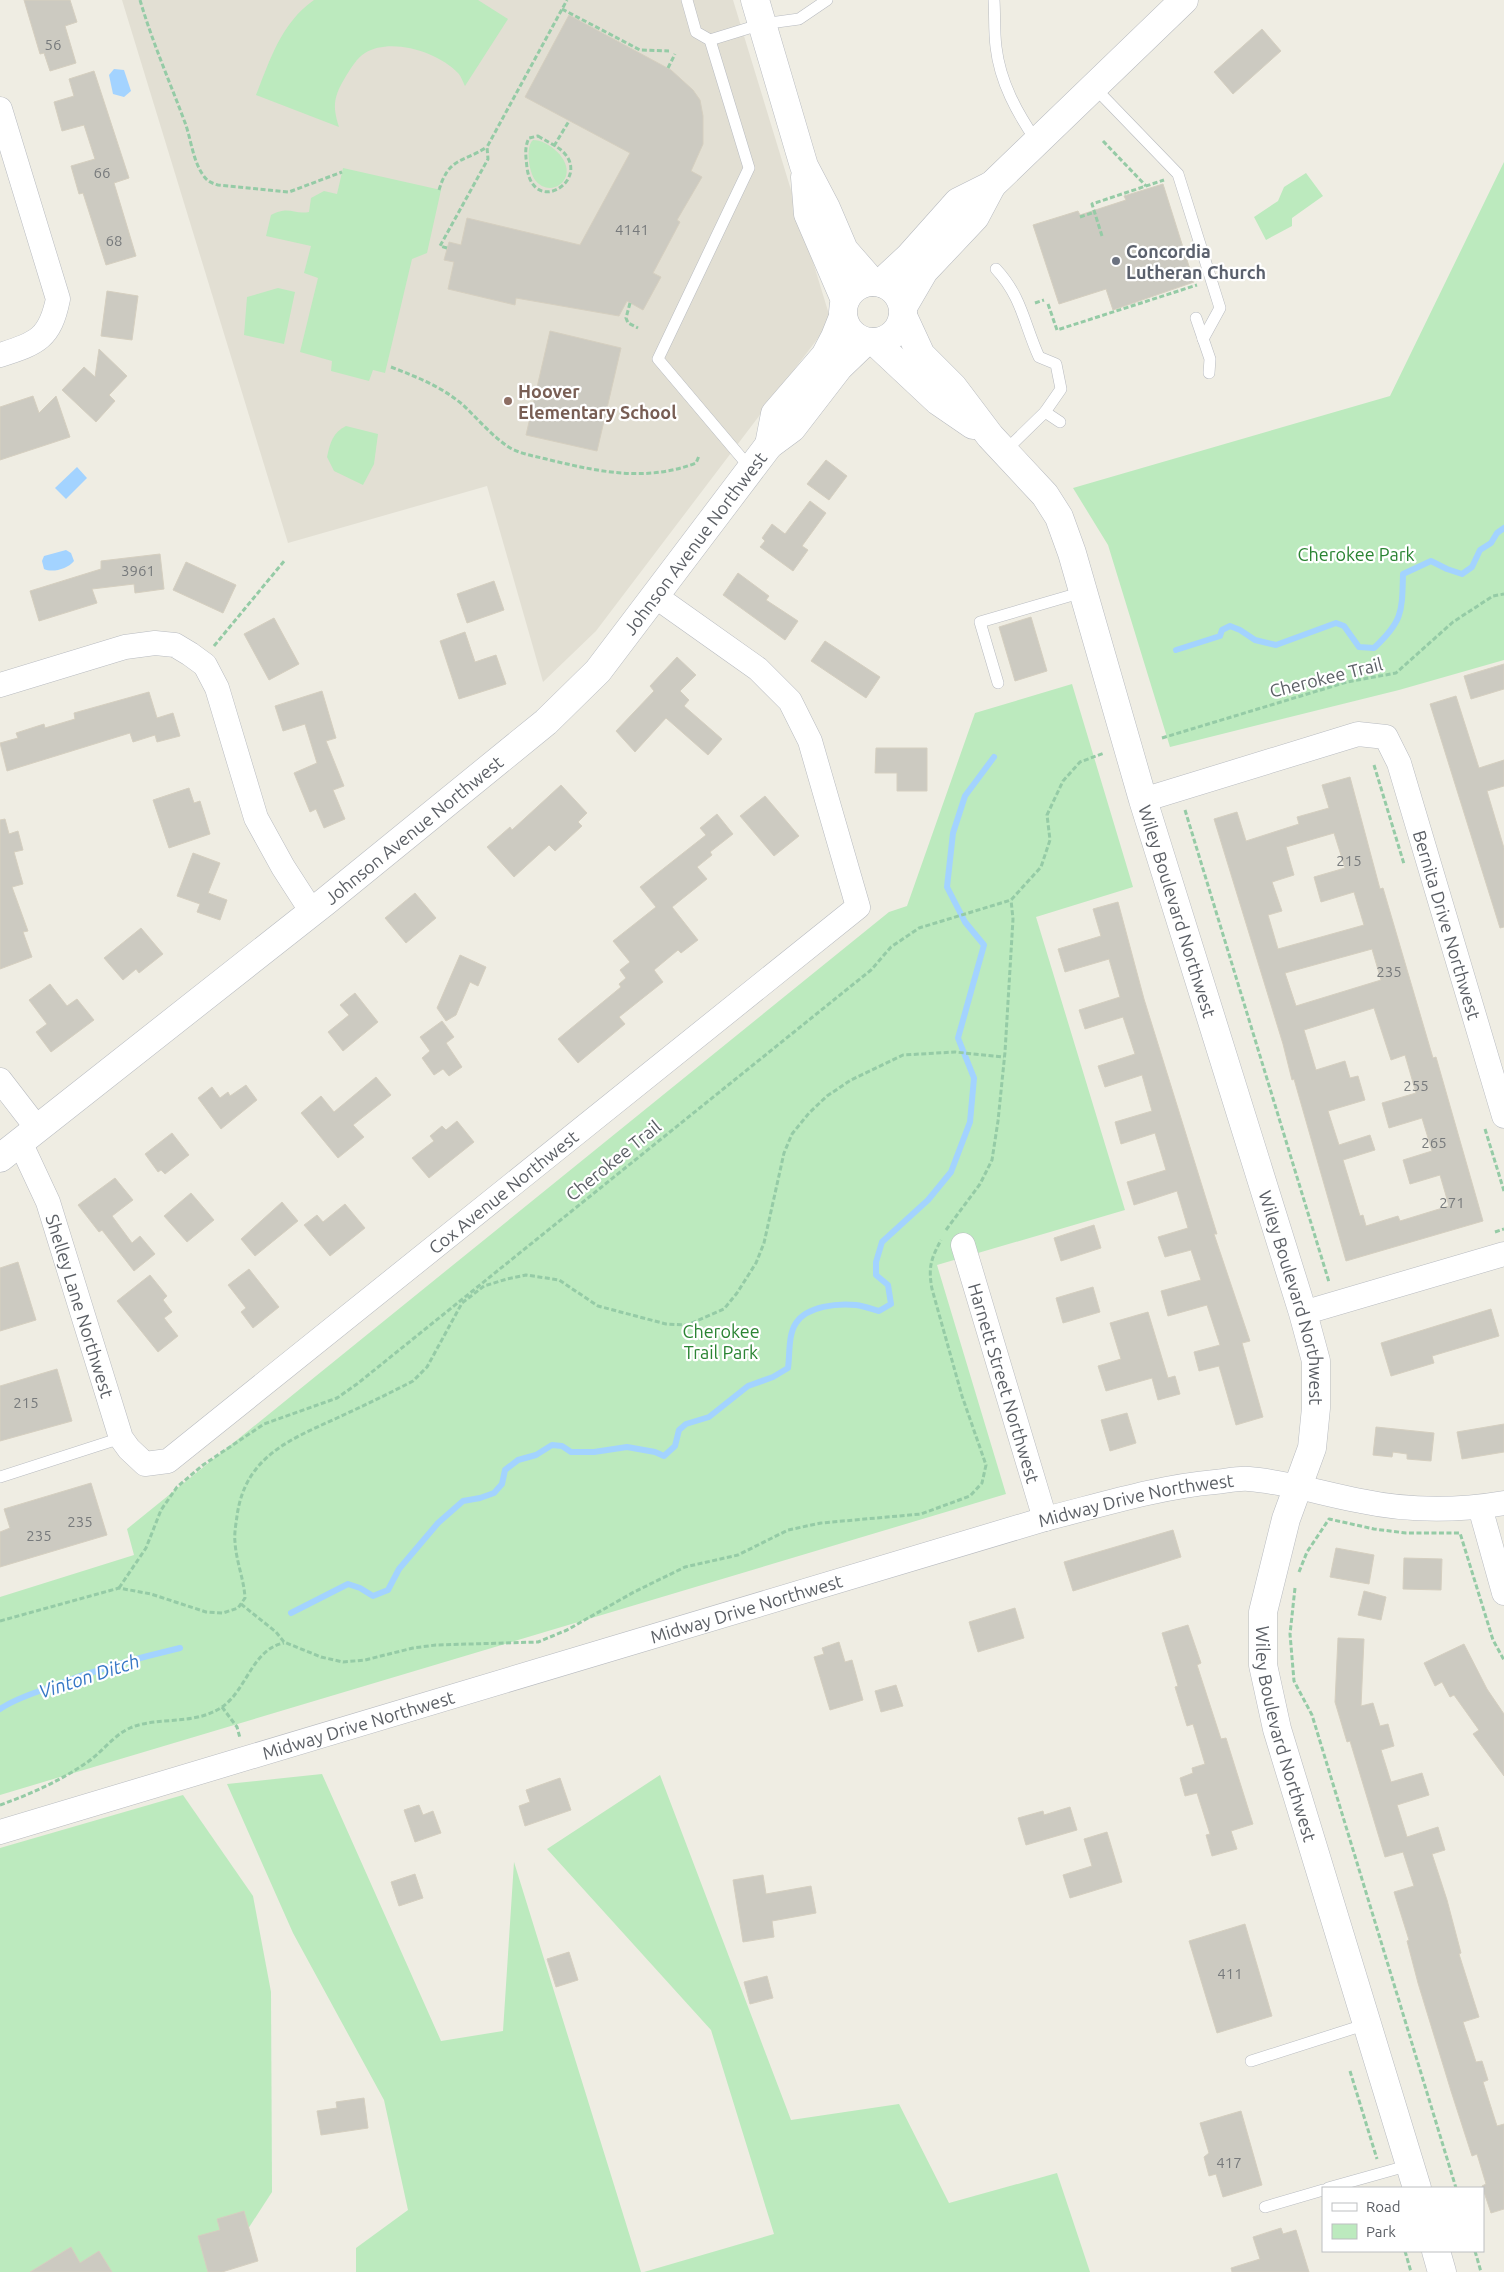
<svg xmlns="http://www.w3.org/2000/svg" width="1504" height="2272" font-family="Ubuntu,sans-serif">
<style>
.education{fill:#e2dfd3}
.green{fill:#bceabe}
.water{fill:#a3d3ff}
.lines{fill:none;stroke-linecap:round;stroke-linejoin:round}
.stream{stroke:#a3d3ff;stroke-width:6}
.building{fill:#cccac1;stroke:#d5cfc0;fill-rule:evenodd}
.service-casing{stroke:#b8bbc0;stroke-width:12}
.minor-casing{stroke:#b8bbc0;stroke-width:25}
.tertiary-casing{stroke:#b8bbc0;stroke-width:29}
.path{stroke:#95cba6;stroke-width:3;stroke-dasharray:5 2.5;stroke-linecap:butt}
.service{stroke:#fff;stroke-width:11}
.minor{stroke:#fff;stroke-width:24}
.tertiary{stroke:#fff;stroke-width:28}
.worship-dot{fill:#6b7280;stroke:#fff;stroke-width:2}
.education-dot{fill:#8d6e63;stroke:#fff;stroke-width:2}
.labels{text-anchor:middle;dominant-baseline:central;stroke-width:4.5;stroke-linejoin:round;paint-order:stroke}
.number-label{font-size:15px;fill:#777a7c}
.worship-label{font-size:18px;font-weight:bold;fill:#5b616d;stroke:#fff;text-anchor:start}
.education-label{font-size:18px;font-weight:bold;fill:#785e54;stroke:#fff;text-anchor:start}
.street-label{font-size:18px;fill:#5b5f65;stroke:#fff}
.park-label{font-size:18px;fill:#2b8433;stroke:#fff}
.water-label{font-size:19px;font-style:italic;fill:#3677c6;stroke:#fff}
</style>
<rect width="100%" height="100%" fill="#efede3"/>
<polygon class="education" points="122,0 733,0 831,321 596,631 543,682 487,486 288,543"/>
<g class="green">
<path d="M314,0H478L508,19L465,86C463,82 461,76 458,73C438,52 391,37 365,53C357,58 351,68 346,76C334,96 332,105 339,127L256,95C270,60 281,23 314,0Z"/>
<path d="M533,140C548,140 571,159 566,176C561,190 544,192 535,180C529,172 525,147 533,140Z"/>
<polygon points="1504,162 1504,660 1399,690 1170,747 1108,545 1073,488 1390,396"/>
<path d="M343,168L441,190L427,253L412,259L385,373L373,370L369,381L331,371L332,361L300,352L318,278L304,273L311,246L266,236L271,215C290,205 293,215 309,212L311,198L324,191L337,194Z"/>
<polygon points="1306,173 1323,196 1292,218 1292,226 1266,240 1254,217 1278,201 1284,187"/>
<polygon points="278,288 295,292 284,344 244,335 247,297"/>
<path d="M346,426L378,434L374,464L363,485L334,471L327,457C330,443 333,432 346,426Z"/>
<polygon points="1072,684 1133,887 1036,917 1125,1210 937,1265 1006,1494 0,1795 0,1597 134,1555 127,1529 889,912 907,906 975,713"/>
<polygon points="322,1774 441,2041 503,2031 514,1862 641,2272 356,2272 356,2248 408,2210 384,2100 293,1933 227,1784"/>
<polygon points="660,1775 791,2120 899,2104 949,2203 1057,2173 1090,2272 644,2272 774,2234 711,2030 547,1849"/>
<polygon points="183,1795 253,1896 271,1992 272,2192 220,2272 0,2272 0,1848"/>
</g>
<g class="water">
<polygon points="114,69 124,70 131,91 124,97 113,94 109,75"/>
<polygon points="77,467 87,478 66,499 55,488"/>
<path d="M66,550L71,553L74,561C68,569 52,573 44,569L42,561L44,556Z"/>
</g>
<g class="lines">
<g class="stream">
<path d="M1176,650L1220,636L1222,630L1230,626L1240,630L1255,640L1276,645L1336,623L1344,626L1359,647L1374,648C1403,621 1402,612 1403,574L1431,561L1447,569L1462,574L1472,567L1480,550L1491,543L1497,533L1504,528"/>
<path d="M291,1613L348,1584L360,1588L373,1596L388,1590L399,1569L438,1523L463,1501L480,1498L494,1493L502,1484L505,1470L518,1460L536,1455L552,1445L562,1446L571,1452H594L627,1447L655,1452L664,1456L675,1446L679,1430L686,1424L709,1417L748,1386L773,1377L788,1368C790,1354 788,1335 796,1323C807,1306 838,1303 856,1305C864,1306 872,1309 879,1311L891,1304L888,1285L876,1275V1262L882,1242L928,1200L951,1172L970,1122L974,1078L958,1038L984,945L965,922L947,887L953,833L965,796L994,757"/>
<path d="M0,1709C16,1698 35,1693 53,1686C95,1670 137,1658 180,1648"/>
</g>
</g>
<g class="building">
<polygon points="24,0 70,0 77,22 65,26 76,63 50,71 44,53 40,54"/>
<polygon points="569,15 671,70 693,90 700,100 703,116 703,144 691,171 702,177 677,220 680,222 653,273 661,277 643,310 627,301 619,316 516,298 515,305 448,289 454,262 444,260 449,242 461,245 467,218 580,245 630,153 525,97"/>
<polygon points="1262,29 1281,51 1233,94 1214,72"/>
<polygon points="94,71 129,178 114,183 136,256 106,265 83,193 79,194 71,166 95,159 84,125 62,131 54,102 74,96 69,79"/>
<polygon points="1163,184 1194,282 1113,310 1106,289 1059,304 1033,225 1078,211 1080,215 1126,200 1124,196"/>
<polygon points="107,291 138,296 132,340 101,336"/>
<polygon points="550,331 621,348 597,451 526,435"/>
<polygon points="99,349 127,376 109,395 115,401 96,422 62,390 84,367 95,377"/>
<polygon points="33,396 39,413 56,396 70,437 0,460 0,407"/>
<polygon points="826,460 847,476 829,500 807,484"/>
<polygon points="810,501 826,513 802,546 808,550 793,571 760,547 765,541 762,538 772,524 785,534"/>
<polygon points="160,554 164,589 135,593 134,584 92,589 97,603 39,621 30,591 101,569 101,561"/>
<polygon points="186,562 236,585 223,613 173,590"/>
<polygon points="738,573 769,596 766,600 798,621 785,640 723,595"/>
<polygon points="494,581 504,610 467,623 457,594"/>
<polygon points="1031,617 1047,671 1015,681 999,627"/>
<polygon points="274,618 299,664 269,680 244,634"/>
<polygon points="465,632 475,662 496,655 506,684 459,699 440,641"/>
<polygon points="825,641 880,677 866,698 811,661"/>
<polygon points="677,657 696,675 680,691 689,700 684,706 722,739 708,755 666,718 635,752 616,731 654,691 650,686"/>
<polygon points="1504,664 1504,689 1471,699 1464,676"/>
<polygon points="322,691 336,738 326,741 344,786 333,790 345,819 324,828 316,809 310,812 294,773 317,763 305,724 283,731 275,706"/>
<polygon points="149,692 157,718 173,713 180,736 157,742 155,735 133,742 130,733 7,771 0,743 18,738 16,733 44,724 45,728 75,719 74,713"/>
<polygon points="1456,696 1479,768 1504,760 1504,786 1487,791 1504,848 1504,927 1500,928 1430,704"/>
<polygon points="876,748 927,748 927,791 897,791 897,773 875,773"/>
<path d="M1350,777L1380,889L1383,888L1433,1058L1436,1057L1483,1221L1346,1261L1294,1079L1292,1080L1283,1044L1214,819L1237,812L1246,841L1299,824L1297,817L1329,808L1322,785ZM1334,833L1345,868L1314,877L1321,902L1354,892L1364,925L1278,949L1268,915L1282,911L1272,882L1294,875L1286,847ZM1372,949L1381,980L1296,1006L1285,973ZM1374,1008L1391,1060L1405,1055L1416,1093L1382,1103L1389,1128L1422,1118L1432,1151L1403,1160L1410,1184L1440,1175L1449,1206L1400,1221L1398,1216L1366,1226L1363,1215L1360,1216L1343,1160L1375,1150L1370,1135L1339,1145L1328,1111L1365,1100L1358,1076L1350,1078L1345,1061L1316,1070L1304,1030Z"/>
<polygon points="561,785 587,813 578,822 582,826 555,851 549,845 514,877 487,847 510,827 512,830"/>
<polygon points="189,788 194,803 200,801 210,834 169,848 153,800"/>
<polygon points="765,796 799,836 774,856 740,816"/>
<polygon points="717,814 733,834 710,852 712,855 697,867 707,879 672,907 698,940 681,953 678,950 654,970 663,982 619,1017 625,1024 578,1063 558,1039 621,987 619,984 626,978 620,970 630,962 613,941 656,907 640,887 706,835 700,828"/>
<polygon points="5,819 9,834 18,831 23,850 14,852 23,884 12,887 28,931 23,932 32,957 0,969 0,820"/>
<polygon points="193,853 220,863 208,893 227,900 220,920 197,912 200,904 177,896"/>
<polygon points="415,893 436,918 406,943 385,918"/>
<polygon points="1118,902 1144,999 1217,1234 1214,1234 1250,1341 1242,1343 1263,1417 1236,1425 1219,1366 1199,1371 1194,1352 1220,1345 1207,1305 1168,1316 1161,1291 1201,1280 1191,1250 1165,1257 1158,1237 1188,1228 1177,1191 1134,1205 1127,1182 1166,1170 1155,1133 1121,1144 1115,1122 1152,1111 1142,1075 1105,1087 1098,1066 1135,1054 1123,1017 1085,1029 1079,1010 1120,997 1109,959 1065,972 1058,949 1101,936 1093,909"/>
<polygon points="141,928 163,954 139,973 136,969 123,980 104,958"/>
<polygon points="460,955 486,967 478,986 470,982 456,1015 446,1021 437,1008"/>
<polygon points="50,984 67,1006 77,999 94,1020 51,1052 36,1032 47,1024 29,1000"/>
<polygon points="355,993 378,1022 343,1051 328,1032 349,1015 340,1005"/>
<polygon points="442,1021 454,1037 446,1043 462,1067 449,1076 443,1069 434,1075 422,1058 430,1051 420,1037"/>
<polygon points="376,1077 391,1095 353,1125 364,1137 338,1158 301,1113 321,1096 334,1112"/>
<polygon points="246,1085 257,1100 221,1129 198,1098 212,1087 220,1098 228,1092 230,1096"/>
<polygon points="457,1121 474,1142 429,1178 412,1158 434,1141 430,1136 442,1126 446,1130"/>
<polygon points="172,1133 189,1155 165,1174 161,1170 158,1172 145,1154"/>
<polygon points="115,1178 133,1200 112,1216 132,1243 140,1236 155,1254 134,1271 102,1230 99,1232 78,1205"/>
<polygon points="191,1193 214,1220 187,1242 164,1216"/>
<polygon points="282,1202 298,1221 255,1256 241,1239"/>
<polygon points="345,1204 365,1228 330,1256 304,1225 317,1215 323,1222"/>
<polygon points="1094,1225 1101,1248 1061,1261 1054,1238"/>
<polygon points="18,1262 36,1320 0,1331 0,1268"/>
<polygon points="249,1269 279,1307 253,1328 241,1312 246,1308 228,1285"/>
<polygon points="150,1275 167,1296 163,1300 172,1312 164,1318 178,1336 158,1352 117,1301"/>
<polygon points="1093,1287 1100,1312 1063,1323 1056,1298"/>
<polygon points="1491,1309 1499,1336 1432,1356 1434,1363 1391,1376 1381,1343"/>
<polygon points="1148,1312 1168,1378 1175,1376 1180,1394 1158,1400 1152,1378 1106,1391 1098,1366 1121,1359 1110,1323"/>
<polygon points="57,1369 72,1421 0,1441 0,1386"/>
<polygon points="1127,1413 1136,1443 1110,1451 1101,1420"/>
<polygon points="1504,1424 1504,1452 1462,1459 1457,1432"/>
<polygon points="1376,1427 1434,1433 1431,1461 1407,1459 1407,1454 1393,1452 1392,1457 1373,1455"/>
<polygon points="91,1483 107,1535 0,1567 0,1532 10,1528 4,1509"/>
<polygon points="1173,1530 1181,1557 1073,1591 1064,1562"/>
<polygon points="1336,1548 1374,1555 1369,1584 1330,1577"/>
<polygon points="1404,1558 1442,1559 1441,1590 1403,1589"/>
<polygon points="1364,1591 1386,1597 1381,1620 1358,1615"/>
<polygon points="1015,1608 1024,1638 978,1652 969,1622"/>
<polygon points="1188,1625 1201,1663 1197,1665 1221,1739 1226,1738 1253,1824 1231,1831 1237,1849 1212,1856 1206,1835 1210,1834 1197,1793 1185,1796 1180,1778 1193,1773 1192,1768 1205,1764 1193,1724 1187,1726 1175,1687 1178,1686 1162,1633"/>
<polygon points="1338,1638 1364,1639 1361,1706 1373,1703 1380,1726 1388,1724 1394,1746 1381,1750 1391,1782 1422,1773 1429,1795 1397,1805 1407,1837 1438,1827 1445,1850 1432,1854 1447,1900 1461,1953 1459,1954 1479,2017 1463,2022 1476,2062 1482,2061 1488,2080 1483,2082 1497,2126 1504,2124 1504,2209 1491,2213 1482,2186 1486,2184 1477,2154 1472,2156 1451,2091 1418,1983 1407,1941 1409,1940 1394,1892 1414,1886 1403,1852 1385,1857 1350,1741 1347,1742 1335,1702"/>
<polygon points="839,1642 845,1662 852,1660 863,1700 830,1710 814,1657 824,1654 822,1648"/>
<polygon points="1464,1644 1487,1689 1504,1714 1504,1776 1473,1734 1479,1730 1454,1695 1450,1697 1442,1682 1435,1686 1424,1663"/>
<polygon points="896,1685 903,1706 881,1712 875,1691"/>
<polygon points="560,1778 571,1810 525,1826 519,1806 530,1802 526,1790"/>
<polygon points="419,1805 423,1815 433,1811 441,1833 415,1842 404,1810"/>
<polygon points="1070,1807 1077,1830 1026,1845 1018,1818 1043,1811 1044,1815"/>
<polygon points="1107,1832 1122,1882 1070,1898 1063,1875 1092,1866 1084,1839"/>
<polygon points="415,1874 423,1898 399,1906 391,1882"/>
<polygon points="763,1875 766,1894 811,1886 816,1913 772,1921 774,1937 743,1942 733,1880"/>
<polygon points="1245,1924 1272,2016 1217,2033 1189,1941"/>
<polygon points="569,1952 578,1980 556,1987 547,1959"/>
<polygon points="767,1976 773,1998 750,2004 744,1982"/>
<polygon points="364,2098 368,2128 321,2135 317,2111 337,2108 336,2102"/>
<polygon points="1241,2111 1262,2185 1223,2197 1216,2174 1209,2176 1204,2157 1209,2153 1200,2123"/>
<polygon points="244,2211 258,2261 222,2272 208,2272 198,2236 220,2230 217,2219"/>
<polygon points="1281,2228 1283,2234 1296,2230 1309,2272 1232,2272 1231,2268 1260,2259 1253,2237"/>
<polygon points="71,2247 80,2263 99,2251 112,2272 30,2272"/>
</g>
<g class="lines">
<g class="service-casing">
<g id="service">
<polyline points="687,0 696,32 710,40 749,168 658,359 751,469"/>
<path d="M994,0C995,15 994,31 996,47C1000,82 1017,113 1037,142"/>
<polyline points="710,40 762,24 799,19 827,0"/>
<polyline points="1094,87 1178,174 1220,308 1203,339"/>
<path d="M996,269C1022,297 1024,324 1039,357L1056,364L1061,389L1045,412"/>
<polyline points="1196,318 1210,359 1209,373"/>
<polyline points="1005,451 1045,412 1060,422"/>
<polyline points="998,683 980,622 1083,592"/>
<polyline points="0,1477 121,1438"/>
<polyline points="1251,2061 1367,2024"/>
<polyline points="1328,2188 1410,2165"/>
<polyline points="1265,2207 1323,2190"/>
</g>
</g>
<g class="minor-casing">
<g id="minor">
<path d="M0,109L58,299C50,338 38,343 0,355"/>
<polyline points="0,685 125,647 155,643 175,645 190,654 205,665 217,688 256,818 283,867 312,912"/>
<path id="s1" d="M1143,800L1358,734L1386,737L1399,763L1504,1116"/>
<polyline points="0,1080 37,1128"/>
<path id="s2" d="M20,1142L48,1202L121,1438L129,1449L145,1464L168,1461L858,907L810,741L790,701L758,669L655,596"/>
<path id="s3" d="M963,1245L1045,1519"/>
<polyline points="1303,1313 1504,1254"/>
<polyline points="1480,1507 1504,1593"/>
<path id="s4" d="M0,1832L1045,1519C1101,1505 1158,1487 1215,1482C1226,1481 1238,1478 1249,1479C1287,1482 1323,1494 1361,1501C1408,1511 1457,1511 1504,1503"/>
</g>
</g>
<g class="tertiary-casing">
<g id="tertiary">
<polyline points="755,0 804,166 826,208 844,250 872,282"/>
<polyline points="805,177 808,214 845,300"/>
<circle cx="873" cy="312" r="30"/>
<polyline points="881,283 909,257 958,202 992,185 1184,0"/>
<polyline points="903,307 924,271 975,217 992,185"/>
<path id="s5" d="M903,316L921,355L953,387L990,436L1045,495L1059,517L1072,553L1143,800L1303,1313L1316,1361V1408L1312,1448L1286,1519L1263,1612V1665L1277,1729L1417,2188"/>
<polyline points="875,342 938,401 973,425"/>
<polyline points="769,445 775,414 825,356 835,337 843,317"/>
<path id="s6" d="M0,1158L326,901L546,722L598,671L769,445L792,428L839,367L865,342"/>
<polyline points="1436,2251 1442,2272"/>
</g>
</g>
<g class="path">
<path d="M140,0C152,41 169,80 184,120C191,137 192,159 203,175C207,181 211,183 218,185L289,192L342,172"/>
<polyline points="562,9 640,50 669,51"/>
<polyline points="668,68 675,54"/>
<path d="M538,136C546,141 555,145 561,150C594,178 534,218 527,168C526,157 524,148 529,138Z"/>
<polyline points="1103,141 1146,186"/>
<polyline points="554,146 569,121"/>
<path d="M439,190C449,157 462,163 487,147"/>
<polyline points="1080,217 1095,212"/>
<polyline points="1102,236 1092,204 1164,180"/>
<polyline points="447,248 440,246 488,159 487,147 567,0"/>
<polyline points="630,303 626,318 628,323 638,328"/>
<polyline points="1035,303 1044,300"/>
<polyline points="1048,304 1057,330 1197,285"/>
<path d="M391,367C417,377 440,386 462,404C477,418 490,434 507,446C519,454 535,456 550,460C600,472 647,482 696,463L699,456"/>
<polyline points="214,646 285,560"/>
<polyline points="1162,738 1347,682 1396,673 1453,622 1493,596 1504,594"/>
<polyline points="1374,765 1404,864"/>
<polyline points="1185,810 1329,1282"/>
<polyline points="1485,1129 1504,1191"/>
<polyline points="946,1230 980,1184 992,1160 998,1121 1005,1052 1013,919 1011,900"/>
<polyline points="1495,1232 1504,1229"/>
<polyline points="1299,1572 1307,1552 1329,1519 1374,1529 1406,1533 1460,1533 1493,1640 1504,1660"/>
<polyline points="119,1588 146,1548 161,1510 177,1487 203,1465 264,1424 337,1398 357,1384 871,970 891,947 919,928 1011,900 1041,867 1050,840 1047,815 1063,781 1080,762 1104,753"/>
<polyline points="1295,1588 1290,1634 1294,1681 1312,1715 1456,2188"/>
<path d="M241,1604L276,1632L284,1642L321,1657L343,1662L365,1660L413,1648L436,1645L538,1642L567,1630L634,1592L685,1567L738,1555L788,1530L821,1523L921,1514L970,1496L982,1483L986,1465L962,1396L932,1289C928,1267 931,1259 941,1240"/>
<path d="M0,1621L119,1588L151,1594L206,1612L223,1613L238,1608L245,1598C244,1579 236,1561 235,1542C234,1534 236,1524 237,1516C245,1457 289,1440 337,1418C363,1406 388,1394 413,1381L427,1367L462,1303L484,1286L507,1279L526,1275L559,1280L598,1306L666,1324L687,1325L724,1309L737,1293L756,1263L764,1243L784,1153L792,1134L809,1113L827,1096L851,1080L903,1055L955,1052L1004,1057"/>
<polyline points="222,1707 237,1727 240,1738"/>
<path d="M0,1805C31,1794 62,1780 89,1761C103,1751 114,1735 130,1728C158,1716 194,1726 222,1707C247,1690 252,1649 284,1643"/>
<polyline points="1350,2071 1377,2159"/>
<polyline points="1405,2251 1411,2272"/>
<polyline points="1475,2251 1481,2272"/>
</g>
<use href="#service" class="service"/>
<use href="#minor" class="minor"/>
<use href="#tertiary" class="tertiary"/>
</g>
<circle class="worship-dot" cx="1116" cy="261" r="5"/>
<circle class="education-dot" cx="508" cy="401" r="5"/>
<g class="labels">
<g class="number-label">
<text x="53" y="44">56</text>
<text x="102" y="172">66</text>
<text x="632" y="229">4141</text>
<text x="114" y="240">68</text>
<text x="138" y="570">3961</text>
<text x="1349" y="860">215</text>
<text x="1389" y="971">235</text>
<text x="1416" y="1085">255</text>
<text x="1434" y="1142">265</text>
<text x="1452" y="1202">271</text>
<text x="26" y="1402">215</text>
<text x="80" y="1521">235</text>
<text x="39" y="1535">235</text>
<text x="1230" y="1973">411</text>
<text x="1229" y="2162">417</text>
</g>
<g class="worship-label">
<text x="1126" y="251">Concordia<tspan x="1126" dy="21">Lutheran Church</tspan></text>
</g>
<g class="education-label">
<text x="518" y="391">Hoover<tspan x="518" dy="21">Elementary School</tspan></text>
</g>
<g class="street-label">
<text stroke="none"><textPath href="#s6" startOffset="932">Johnson Avenue Northwest</textPath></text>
<text transform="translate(1326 677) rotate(-14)">Cherokee Trail</text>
<text stroke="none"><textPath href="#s6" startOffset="528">Johnson Avenue Northwest</textPath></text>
<text stroke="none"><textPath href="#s5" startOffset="668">Wiley Boulevard Northwest</textPath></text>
<text stroke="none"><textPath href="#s1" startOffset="451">Bernita Drive Northwest</textPath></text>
<text transform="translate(613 1160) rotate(-39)">Cherokee Trail</text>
<text stroke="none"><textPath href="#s2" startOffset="802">Cox Avenue Northwest</textPath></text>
<text stroke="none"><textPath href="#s5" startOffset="1072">Wiley Boulevard Northwest</textPath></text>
<text stroke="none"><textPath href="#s2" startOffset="175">Shelley Lane Northwest</textPath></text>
<text stroke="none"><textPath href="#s3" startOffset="144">Harnett Street Northwest</textPath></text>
<text stroke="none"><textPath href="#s4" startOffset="1184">Midway Drive Northwest</textPath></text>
<text stroke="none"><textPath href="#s4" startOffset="779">Midway Drive Northwest</textPath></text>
<text stroke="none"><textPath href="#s4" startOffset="374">Midway Drive Northwest</textPath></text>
<text stroke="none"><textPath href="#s5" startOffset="1522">Wiley Boulevard Northwest</textPath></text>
</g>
<g class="park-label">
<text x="1356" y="554">Cherokee Park</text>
<text x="721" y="1331">Cherokee<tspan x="721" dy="21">Trail Park</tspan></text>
</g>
<g class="water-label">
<text transform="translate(89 1676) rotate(-18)">Vinton Ditch</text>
</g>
</g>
<rect x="1322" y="2187" width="162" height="65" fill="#ffffff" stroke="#bdbfc1"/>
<rect x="1332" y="2203" width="25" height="8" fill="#ffffff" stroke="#bdbfc1"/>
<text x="1366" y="2212" font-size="15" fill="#5b5f65">Road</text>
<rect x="1332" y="2224" width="25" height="15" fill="#bceabe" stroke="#bdbfc1"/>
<text x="1366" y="2237" font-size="15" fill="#5b5f65">Park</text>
</svg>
